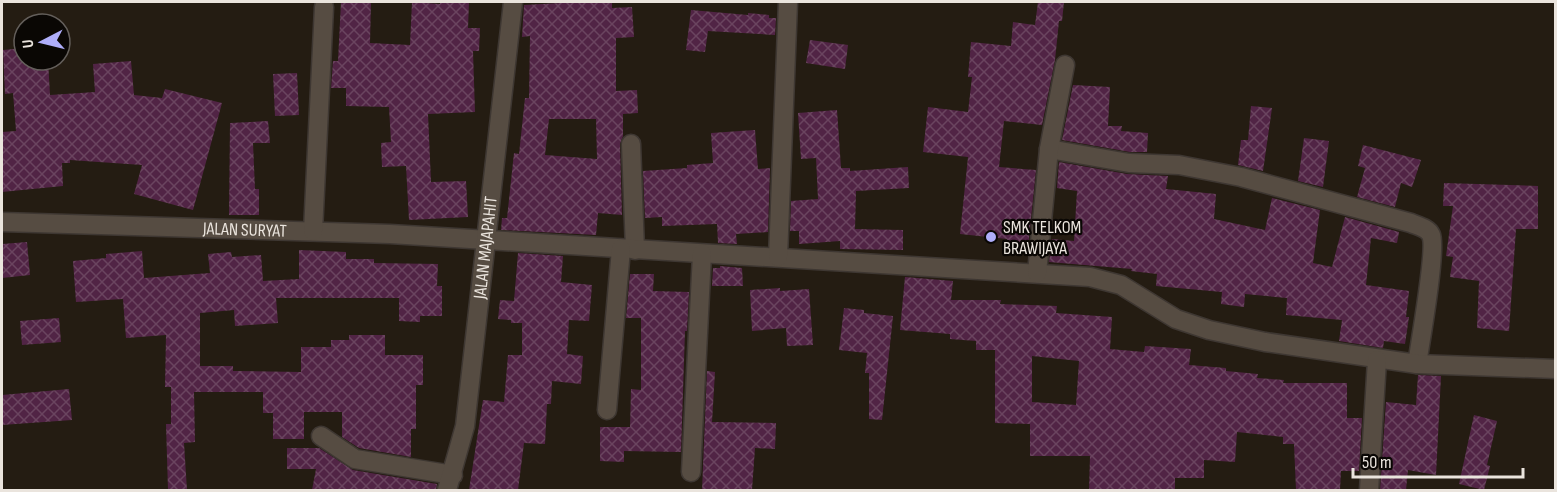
<svg xmlns="http://www.w3.org/2000/svg" width="1557" height="492" font-family="'Sofia Sans Condensed',sans-serif">
<style>
.building{fill:url(#building-cross-hatch);fill-rule:evenodd}
.lines{fill:none;stroke-linecap:round;stroke-linejoin:round}
.minor-casing{stroke:#3e3732;stroke-width:21}
.minor{stroke:#564c42;stroke-width:18}
.poi-dot{fill:#afaefa;stroke:#0a0704;stroke-width:2}
.labels{text-anchor:middle;dominant-baseline:central;stroke-width:4.5;stroke-linejoin:round;paint-order:stroke}
.poi-label{font-size:18px;fill:#eae4dd;stroke:#0a0704;text-anchor:start}
.street-label{font-size:18px;fill:#eae4dd;stroke:#0a0704}
</style>
<defs>
<pattern id="building-cross-hatch" width="8" height="8" patternUnits="userSpaceOnUse" patternTransform="scale(1.5)"><rect width="8" height="8" fill="#512445"/><path d="M0 0l8 8M0 8l8-8" fill="none" stroke="#6a445f"/></pattern>
</defs>
<rect width="100%" height="100%" fill="#241c12"/>
<g class="building">
<polygon points="341,2 371,2 370,43 410,45 412,2 440,4 440,2 469,2 468,28 480,28 479,51 473,51 475,112 428,114 431,182 466,181 468,217 409,220 406,166 382,167 381,143 391,142 389,107 346,106 346,88 331,88 333,61 338,61"/>
<path d="M560,2H612V8L632,7L634,37L616,38V91L637,90L638,113L623,114V136L620,144L622,215L598,213L596,235L501,230L502,218H507L514,153L519,154L525,98H529L530,36L522,37L524,5L560,3ZM549,119H596L597,159L545,155Z"/>
<polygon points="1038,2 1064,2 1062,21 1059,21 1055,60 1042,125 1004,121 999,167 1036,170 1028,248 1006,246 1007,239 960,234 968,157 923,152 928,107 968,112 972,77 968,77 971,42 1011,46 1013,22 1035,25"/>
<polygon points="691,10 748,15 748,13 769,15 769,18 776,18 775,35 708,31 705,52 686,50"/>
<polygon points="810,40 848,45 845,69 806,63"/>
<polygon points="24,48 24,60 48,60 50,95 95,92 93,64 131,61 134,95 162,98 165,89 222,103 193,210 134,194 142,165 70,160 70,163 62,163 63,186 2,192 2,132 16,131 13,93 5,94 3,50"/>
<polygon points="297,73 299,115 275,116 273,74"/>
<polygon points="1073,85 1110,87 1108,126 1122,126 1121,131 1148,133 1147,152 1130,152 1062,140"/>
<polygon points="1251,106 1272,108 1263,171 1238,165 1241,140 1248,140"/>
<polygon points="837,110 841,168 850,168 850,171 908,167 909,188 856,191 855,229 903,230 903,250 840,249 840,241 799,244 799,231 790,231 791,201 818,199 816,158 801,159 798,113"/>
<polygon points="268,121 270,143 253,143 255,189 259,189 259,215 229,215 230,123"/>
<polygon points="755,130 758,169 770,168 768,232 736,234 737,244 718,243 717,224 662,226 662,217 645,218 643,171 687,168 687,165 713,163 711,133"/>
<polygon points="1304,138 1329,141 1323,187 1298,181"/>
<polygon points="1363,145 1421,160 1412,187 1401,183 1395,207 1357,197 1365,168 1358,166"/>
<polygon points="1059,162 1127,174 1168,176 1166,189 1216,194 1214,219 1265,230 1272,198 1320,210 1313,263 1332,267 1345,217 1399,232 1397,243 1371,238 1366,285 1409,291 1406,317 1409,317 1405,344 1384,341 1383,348 1339,341 1342,320 1286,315 1287,298 1245,294 1244,307 1221,304 1222,292 1156,286 1157,274 1131,271 1132,269 1049,262 1052,239 1074,241 1077,191 1057,188"/>
<polygon points="1444,183 1538,186 1538,229 1516,229 1509,331 1477,328 1479,281 1450,277 1453,257 1446,256 1453,206 1443,206"/>
<polygon points="27,242 30,275 2,278 2,244"/>
<polygon points="299,250 346,252 346,259 374,259 374,263 438,264 437,286 442,286 442,316 420,316 420,322 399,321 399,298 276,298 278,323 235,326 234,310 200,313 200,366 233,366 233,371 301,372 301,347 331,347 331,340 349,340 349,335 385,335 385,355 423,355 423,385 416,385 416,429 411,429 411,457 359,448 342,437 342,412 304,412 304,439 273,439 273,413 263,413 263,392 194,392 195,442 184,443 187,490 168,490 166,424 171,424 171,387 165,387 166,335 126,338 123,299 76,302 73,261 106,258 106,254 142,251 144,278 210,273 208,254 231,252 232,257 261,255 263,281 299,279"/>
<polygon points="518,253 563,256 561,282 592,285 589,321 569,320 567,354 583,356 581,384 552,381 551,404 547,404 545,444 524,443 518,490 469,490 483,400 504,402 508,355 522,355 522,323 511,323 511,320 498,319 500,300 514,301"/>
<polygon points="720,266 742,268 743,286 712,286 713,268 720,268"/>
<polygon points="630,274 654,274 653,291 689,292 687,331 685,331 681,452 624,451 624,462 600,461 600,427 630,427 631,389 641,390 641,318 626,318"/>
<path d="M905,277L953,281L951,300H1001L1000,304L1057,306L1056,313L1112,317L1110,349L1144,352L1145,346L1191,349L1189,365L1226,368V371L1258,374L1257,378L1284,380L1283,383H1347V418H1362L1359,471H1341L1340,490H1296L1294,444H1283V437L1237,432L1235,462L1204,460V478H1175V490H1089L1090,456H1030V424L995,423V350H976V341L950,339V334L900,330ZM1032,356L1079,361L1076,405L1032,402Z"/>
<polygon points="780,288 780,291 809,289 813,345 787,346 786,328 752,331 750,290"/>
<polygon points="844,308 864,310 864,313 893,316 882,420 869,419 869,373 865,373 867,353 839,350"/>
<polygon points="59,318 61,342 22,345 20,321"/>
<polygon points="707,371 715,372 712,422 776,423 775,449 755,448 752,490 702,490"/>
<polygon points="1418,375 1441,376 1436,475 1408,470 1406,490 1380,490 1386,402 1416,405"/>
<polygon points="69,389 72,420 2,425 2,395"/>
<polygon points="1474,415 1497,421 1487,465 1490,466 1484,490 1459,484"/>
<polygon points="287,448 319,448 353,470 437,484 436,490 312,490 316,469 287,469"/>
</g>
<g class="lines">
<g class="minor-casing">
<g id="minor">
<polyline points="631,144 635,250"/>
<path d="M1049,149L1129,163L1179,165L1241,177L1411,223C1418,226 1428,228 1431,235C1437,248 1420,344 1417,364"/>
<path id="s1" d="M2,222L390,234L1090,277L1121,285L1176,319L1209,330L1265,342L1417,364L1556,369"/>
<polyline points="313,231 324,7"/>
<polyline points="778,257 788,2"/>
<polyline points="1037,273 1049,149 1065,65"/>
<polyline points="607,410 621,249"/>
<polyline points="321,436 355,459 453,475"/>
<polyline points="691,472 702,254"/>
<path id="s2" d="M447,490L465,426L513,2"/>
<polyline points="1369,490 1377,360"/>
</g>
</g>
<use href="#minor" class="minor"/>
</g>
<circle class="poi-dot" cx="991" cy="237" r="6"/>
<g class="labels">
<g class="poi-label">
<text x="1003" y="227">SMK TELKOM<tspan x="1003" dy="21">BRAWIJAYA</tspan></text>
</g>
<g class="street-label">
<text stroke="none"><textPath href="#s1" startOffset="243">JALAN SURYAT</textPath></text>
<text stroke="none"><textPath href="#s2" startOffset="246">JALAN MAJAPAHIT</textPath></text>
</g>
</g>
<rect width="1557" height="492" fill="none" stroke="#eae4dd" stroke-width="6"/>
<g transform="translate(42 42) rotate(263)"><circle r="28" fill="#0a0704" stroke="#645f5b" stroke-width="1.5"/>
<path d="M0-4.5L10 22L0 15L-10 22Z" fill="#afaefa"/>
<text y="-9" font-size="16" font-weight="bold" text-anchor="middle" fill="#eae4dd">U</text>
</g>
<path d="M1353 468v9h170v-9" fill="none" stroke="#eae4dd" stroke-width="3"/>
<text x="1362" y="468" font-size="18" fill="#eae4dd" stroke="#0a0704" stroke-width="4.5" paint-order="stroke">50 m</text>
</svg>
